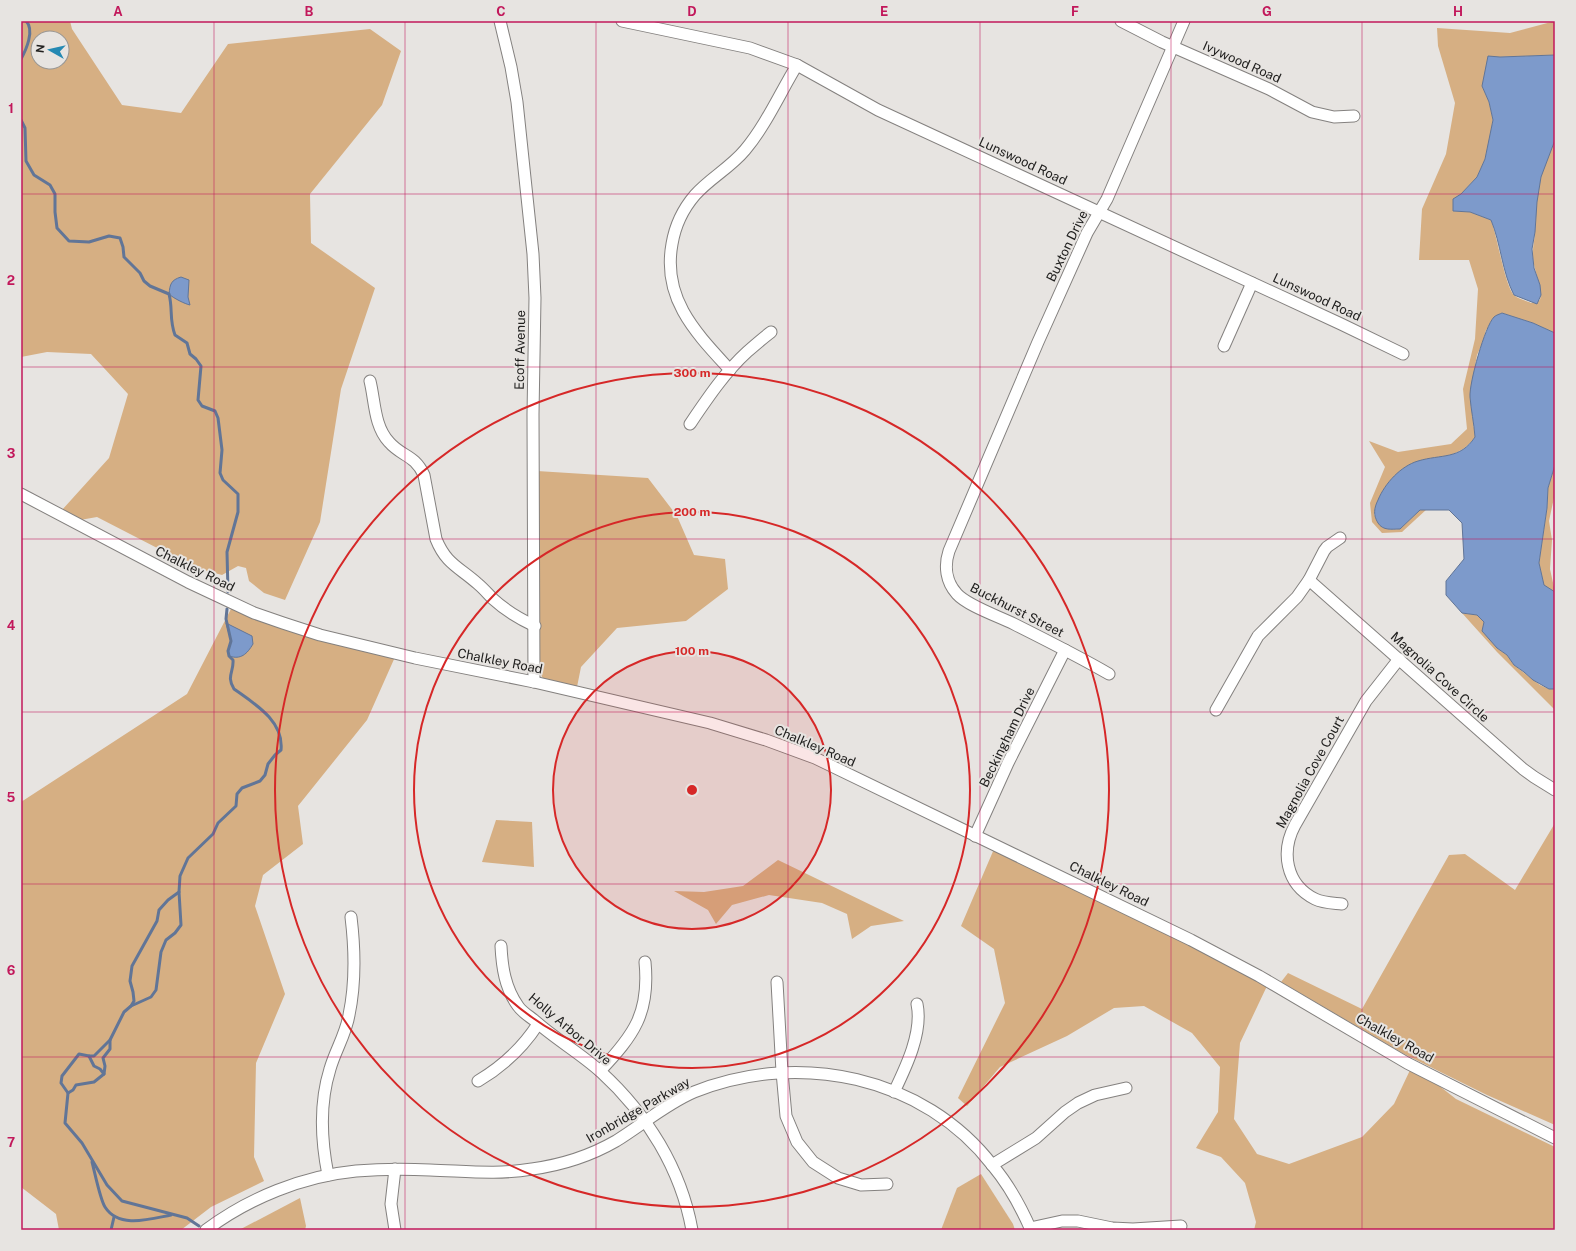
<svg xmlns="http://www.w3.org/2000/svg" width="1576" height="1251" font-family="'Public Sans',sans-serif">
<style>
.green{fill:#d6af83;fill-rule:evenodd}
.water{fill:#7d9acb;stroke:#617597}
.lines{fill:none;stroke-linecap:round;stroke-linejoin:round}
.stream{stroke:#617597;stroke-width:3}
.minor-casing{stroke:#84817f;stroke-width:13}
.minor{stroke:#fff;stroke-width:11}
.grid{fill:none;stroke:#c2185b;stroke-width:1;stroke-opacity:0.55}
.ring{fill:none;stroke:#d62828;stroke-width:2}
.labels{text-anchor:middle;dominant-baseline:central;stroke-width:4;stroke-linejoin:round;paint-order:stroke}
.street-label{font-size:13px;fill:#21201f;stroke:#e7e4e1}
.centre{fill:#d62828;stroke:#e7e4e1;stroke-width:2}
.ring-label{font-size:12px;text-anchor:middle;font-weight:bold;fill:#d62828;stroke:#e7e4e1;stroke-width:4;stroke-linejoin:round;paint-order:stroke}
.neatline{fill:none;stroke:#c2185b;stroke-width:1.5}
.grid-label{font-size:13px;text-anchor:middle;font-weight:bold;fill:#c2185b}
</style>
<rect width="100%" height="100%" fill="#e7e4e1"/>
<g class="green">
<path d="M21,21H70L72,29L122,105L181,113L228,44L370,29L401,51L382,105L310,194L311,243L375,288L341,389L320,522L285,600L264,593L249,581L246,568L238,566L222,575L196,568L97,517L80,520L62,510L109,458L128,394L91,354L47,352L21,357ZM38,38H62V62H38Z"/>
<path d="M1555,21V55L1500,57L1482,86L1489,102L1493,120L1489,142L1485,159L1477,177L1461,194L1453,211L1470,212L1491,220C1497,235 1505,286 1514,295C1518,299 1527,301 1531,303L1540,300C1543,287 1534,272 1533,258C1532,248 1535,240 1535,230C1536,221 1536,212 1536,203C1538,182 1545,159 1555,140V333L1533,323L1502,313L1486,330L1483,342L1477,355L1470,395L1475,437C1461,457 1441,457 1419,461L1374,514C1380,529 1385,530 1400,529L1420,510L1427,509L1402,532L1382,533L1372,522L1370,503L1385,467L1369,441L1398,452L1451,444L1467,429L1463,389L1475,339L1478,289L1469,260H1419L1422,209L1446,154L1455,103L1438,46L1437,28L1510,33Z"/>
<polygon points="1555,465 1555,493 1549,521 1552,540 1550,569 1555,592 1544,586 1539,563 1547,508 1548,488"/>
<polygon points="537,471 648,478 677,516 694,555 725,559 728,589 686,621 617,628 581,667 577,687 547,681 542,677 539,668"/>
<polygon points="232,607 395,657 367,720 298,806 303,844 263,875 255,906 285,994 256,1063 254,1157 264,1181 211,1207 181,1230 59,1230 56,1214 21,1187 21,802 187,694"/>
<polygon points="1462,613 1477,615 1485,622 1497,648 1507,655 1514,665 1540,685 1549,689 1555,689 1555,710 1497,652"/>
<polygon points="496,820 532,822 534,867 482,862"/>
<polygon points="1555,823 1555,1125 1487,1095 1404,1054 1281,982 1288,973 1362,1009 1449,855 1465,854 1515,890"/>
<polygon points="994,849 1199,949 1267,986 1240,1043 1234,1119 1257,1154 1289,1164 1362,1137 1394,1104 1411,1068 1433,1081 1456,1099 1555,1147 1555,1230 1254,1230 1256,1222 1245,1183 1221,1157 1196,1148 1218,1112 1220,1067 1192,1033 1144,1006 1114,1008 1067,1036 1000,1067 967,1106 958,1098 1005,1003 994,949 961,926"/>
<polygon points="778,860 904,921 871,926 852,939 847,914 822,903 769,895 732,905 716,924 708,910 674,891 704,892 743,886"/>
<polygon points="981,1174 1013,1224 1015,1230 941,1230 957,1188"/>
<polygon points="300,1198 306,1226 305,1230 239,1230"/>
</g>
<g class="water">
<path d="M1555,55V140L1541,177L1537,202L1535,232L1532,249L1534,268L1540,285L1541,295L1537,304L1514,295C1502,272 1501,244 1491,220L1470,212L1453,211V199L1461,194L1477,177L1485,159L1493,120L1489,102L1482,86L1488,56L1500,57Z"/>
<path d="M181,277L189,280L188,297L190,305C185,304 173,298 169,294C170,284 171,280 181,277Z"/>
<path d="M1502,313L1533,323L1555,333V465L1548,488L1547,508L1539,563L1544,585L1555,592V689H1549L1533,680L1524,672L1514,665L1507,655L1497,648L1482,631L1484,622L1477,615L1462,613L1446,595V581L1464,559L1462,523L1449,510H1420L1400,529C1392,529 1383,531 1378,523C1373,515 1374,508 1378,500C1385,483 1401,466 1418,461C1441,454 1460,460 1475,437C1474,423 1471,410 1470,397C1469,383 1485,326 1494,317C1496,315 1500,314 1502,313Z"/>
<path d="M226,623L252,636L253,644C247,654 241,660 229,656L228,651L231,641Z"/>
</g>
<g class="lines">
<g class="stream">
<path d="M21,59C26,50 35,30 26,21"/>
<path d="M21,120L25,128L26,161L34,175L50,185L55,194V212L57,228L69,241L89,242L109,236L120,238L123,247L124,257L140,273L144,281L150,286L169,294C173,309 169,319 175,335L187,343L190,354L196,359L201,366L198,400L202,406L215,411L218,418L222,450L220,473L223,480L238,494V512L227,552L228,592"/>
<polyline points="131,1006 151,997 156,990 161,952 166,940 175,933 181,925 179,892"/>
<polyline points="89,1056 94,1066 100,1069 104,1074"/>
<polyline points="68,1093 73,1090 76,1085 94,1082 104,1074 105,1066 103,1058 110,1049 110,1040"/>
<path d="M92,1162C95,1173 100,1199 105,1207C119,1229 150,1219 171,1215"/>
<path d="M199,1226L187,1218L122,1201L107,1185L82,1143L65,1123L68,1093L61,1083L62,1076L79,1054L89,1056H94L110,1040L124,1012L131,1006L134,1001L133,992L130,981L132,966L157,921L159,910L168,900L179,892L180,876L188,858L213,834L218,823L236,806L237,794L242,788L260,781L265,775L268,764L275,755L281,750C284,721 255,704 234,689C226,676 234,672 233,660L229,656L228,651L231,641L226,619L227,609"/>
<polyline points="111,1230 114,1217"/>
</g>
<g class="minor-casing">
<g id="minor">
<polyline points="500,21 511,67 517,102 533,254 535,298 533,414 534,682"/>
<polyline points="622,21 750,48 797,65 878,110 1341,324 1403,354"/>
<polyline points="1121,21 1162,42 1269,89 1312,112 1334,117 1354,116"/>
<polyline points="1224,346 1252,283"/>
<path d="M730,370C696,333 662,299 672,244C675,226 683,209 695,195C710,178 730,168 745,150C766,125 780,93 797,65"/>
<path d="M370,381C375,401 374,426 389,442C402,457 414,454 424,475L436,539C446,564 459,567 478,584C483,588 488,594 493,599C506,611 520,619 535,626"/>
<path d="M690,424C707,399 725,372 747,352C755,345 763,338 771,332"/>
<polyline points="21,494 188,582 254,613 283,623 320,635 415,658 534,682 710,723 766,740 815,758 1191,940 1259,976 1407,1063 1555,1138"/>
<polyline points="1309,580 1523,769 1534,777 1555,790"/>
<path d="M1109,674C1078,656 1046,640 1014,624C998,616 968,606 957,594C946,582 944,566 949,551L1038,342L1087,233L1107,199L1184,21"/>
<polyline points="1216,710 1258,636 1297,597 1309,580 1324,551 1327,547 1340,538"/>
<polyline points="975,836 1008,763 1065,650"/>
<path d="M1342,904C1333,903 1323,903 1315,899C1285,884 1281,851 1295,825L1366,701L1399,659"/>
<path d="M501,946C502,967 505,988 518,1006C522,1012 529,1016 534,1020C555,1039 580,1053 601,1072C647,1114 681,1169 692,1230"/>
<polyline points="777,982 782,1072 786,1116 797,1142 813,1162 838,1178 861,1185 887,1184"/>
<path d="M600,1071C634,1035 650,1013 645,962"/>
<path d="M478,1081C503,1066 522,1049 538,1024"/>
<path d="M894,1092C906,1067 923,1032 917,1004"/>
<polyline points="992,1165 1036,1138 1065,1112 1078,1103 1095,1095 1126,1088"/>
<path d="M328,1175C321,1140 319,1104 330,1069C335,1051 346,1034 349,1015C356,982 355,950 351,917"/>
<polyline points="1030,1228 1062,1221 1078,1221 1112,1228 1133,1229 1181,1226"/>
<path d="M206,1230C249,1198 303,1176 356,1171C381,1169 406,1169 430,1170C465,1171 498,1175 532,1169C561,1165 590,1156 616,1141C642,1125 666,1104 694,1092C798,1050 924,1076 993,1166C1009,1185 1021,1207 1031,1230"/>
<polyline points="395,1230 391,1204 395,1169"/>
</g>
</g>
<use href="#minor" class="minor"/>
</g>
<path class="grid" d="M214,21V1230M405,21V1230M596,21V1230M788,21V1230M980,21V1230M1171,21V1230M1362,21V1230M21,194H1555M21,367H1555M21,539H1555M21,712H1555M21,884H1555M21,1057H1555"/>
<circle cx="692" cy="790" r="139" fill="#d62828" fill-opacity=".12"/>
<g class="ring">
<circle cx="692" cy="790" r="139"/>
<circle cx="692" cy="790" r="278"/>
<circle cx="692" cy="790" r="417"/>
</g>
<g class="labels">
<g class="street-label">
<text transform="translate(1242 62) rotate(24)">Ivywood Road</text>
<text transform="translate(1023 161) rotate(25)">Lunswood Road</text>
<text transform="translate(1067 246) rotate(-64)">Buxton Drive</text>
<text transform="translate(1317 297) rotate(25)">Lunswood Road</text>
<text transform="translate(520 350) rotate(-89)">Ecoff Avenue</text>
<text transform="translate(195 569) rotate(26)">Chalkley Road</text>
<text transform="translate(1017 610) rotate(27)">Buckhurst Street</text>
<text transform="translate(500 661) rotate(11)">Chalkley Road</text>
<text transform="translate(1440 677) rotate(42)">Magnolia Cove Circle</text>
<text transform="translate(1007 737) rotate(-64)">Beckingham Drive</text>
<text transform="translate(815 746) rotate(23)">Chalkley Road</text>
<text transform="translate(1310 772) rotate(-61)">Magnolia Cove Court</text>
<text transform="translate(1109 884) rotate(26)">Chalkley Road</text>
<text transform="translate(570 1029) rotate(40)">Holly Arbor Drive</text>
<text transform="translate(1395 1038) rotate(29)">Chalkley Road</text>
<text transform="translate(638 1110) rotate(-30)">Ironbridge Parkway</text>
</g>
</g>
<circle cx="692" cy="790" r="6" class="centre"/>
<g class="ring-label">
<text x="692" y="377">300 m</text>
<text x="692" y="516">200 m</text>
<text x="692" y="655">100 m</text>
</g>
<rect width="1576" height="1251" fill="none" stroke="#e7e4e1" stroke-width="44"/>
<g transform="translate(50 50) rotate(278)"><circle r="19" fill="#e7e4e1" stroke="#989693"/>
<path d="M0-3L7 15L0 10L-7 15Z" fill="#2489b3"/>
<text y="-6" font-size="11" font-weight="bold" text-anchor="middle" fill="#21201f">N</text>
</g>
<rect x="22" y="22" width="1532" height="1207" class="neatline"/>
<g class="grid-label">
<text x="118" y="16">A</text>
<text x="309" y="16">B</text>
<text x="501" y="16">C</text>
<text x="692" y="16">D</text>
<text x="884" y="16">E</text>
<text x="1075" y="16">F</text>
<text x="1267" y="16">G</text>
<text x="1458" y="16">H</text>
<text x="11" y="113">1</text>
<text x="11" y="285">2</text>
<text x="11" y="458">3</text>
<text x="11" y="630">4</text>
<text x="11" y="802">5</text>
<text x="11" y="975">6</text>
<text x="11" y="1147">7</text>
</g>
</svg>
